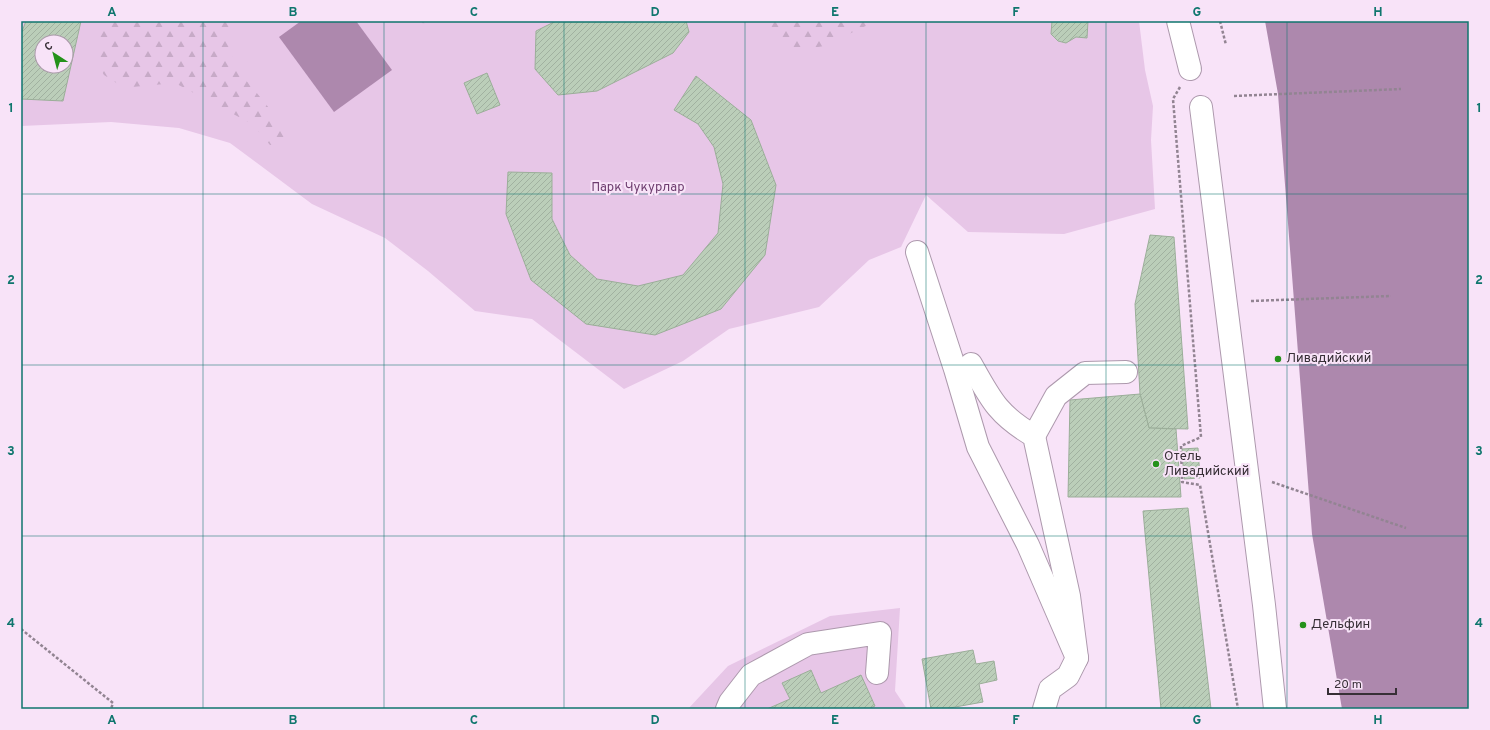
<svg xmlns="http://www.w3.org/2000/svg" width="1490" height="730" font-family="Overpass,sans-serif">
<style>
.green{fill:#e7c6e7;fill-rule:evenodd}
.forest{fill:url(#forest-firs)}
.water{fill:#ad88ad}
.building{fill:url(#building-hatch);stroke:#9bae99;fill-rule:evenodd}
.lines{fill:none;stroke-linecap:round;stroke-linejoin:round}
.minor-casing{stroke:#ad99ad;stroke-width:24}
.path{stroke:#928492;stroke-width:2.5;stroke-dasharray:3 2;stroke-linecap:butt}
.minor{stroke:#fff;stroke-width:22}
.grid{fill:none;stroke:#0f766e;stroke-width:1;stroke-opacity:0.55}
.poi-dot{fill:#25921b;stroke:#f8e3f8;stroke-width:1.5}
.labels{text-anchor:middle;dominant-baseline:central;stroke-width:4;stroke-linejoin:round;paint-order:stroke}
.park-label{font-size:13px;fill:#6e3d6f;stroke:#f8e3f8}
.poi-label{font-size:13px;fill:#372f36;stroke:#f8e3f8;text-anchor:start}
.neatline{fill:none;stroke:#0f766e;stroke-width:1.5}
.grid-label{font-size:13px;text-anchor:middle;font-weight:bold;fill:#0f766e}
</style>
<defs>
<pattern id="forest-firs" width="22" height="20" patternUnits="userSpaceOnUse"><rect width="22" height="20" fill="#e7c6e7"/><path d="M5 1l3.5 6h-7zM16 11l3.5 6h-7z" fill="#c7aac7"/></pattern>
<pattern id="building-hatch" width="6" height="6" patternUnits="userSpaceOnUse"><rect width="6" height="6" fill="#bbceb9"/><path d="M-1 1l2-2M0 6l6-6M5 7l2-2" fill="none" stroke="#a1b1a0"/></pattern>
</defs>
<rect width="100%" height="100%" fill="#f8e3f8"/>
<g class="green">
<path d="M21,21H1139L1145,70L1153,106L1151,140L1155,209L1064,234L968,232L926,195L901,247L869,260L819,307L729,329L683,361L624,389L532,319L475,311L428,271L385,238L312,204L230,143L179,128L111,122L21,126ZM42,42H66V66H42Z"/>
<polygon points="900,608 895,691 907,709 688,709 728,666 830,616"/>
</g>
<g class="forest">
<path d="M99,21H240C219,50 237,70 256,92C266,104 276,117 286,129L285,144L270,145L252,124L175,83L132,87L118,84L104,75L96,62Z"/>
<polygon points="419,21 446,21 435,24 421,23"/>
<polygon points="760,21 876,21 824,46 795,51"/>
</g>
<g class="water">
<polygon points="301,21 356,21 392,70 334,112 279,37"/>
<polygon points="1265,21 1469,21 1469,709 1342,709 1312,534 1278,94"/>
</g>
<g class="building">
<path d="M26,21H81L63,101L21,99V34ZM42,42H66V66H42Z"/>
<polygon points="556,21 686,21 689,32 673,53 597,91 558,95 535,69 536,31"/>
<polygon points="1052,21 1088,21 1087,38 1076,37 1066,43 1058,41 1051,34"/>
<polygon points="487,73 500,105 477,114 464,83"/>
<polygon points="696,76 751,120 776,185 765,255 721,309 655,335 586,324 531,280 506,214 508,172 552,173 552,219 570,255 597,279 638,286 683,275 718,233 723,184 714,147 698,124 674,110"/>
<polygon points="1150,235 1174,237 1188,429 1149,428 1140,394 1135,304"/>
<polygon points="1140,394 1149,428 1176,429 1181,497 1068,497 1070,400"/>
<polygon points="1198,448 1200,478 1184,479 1182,449"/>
<polygon points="1188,508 1211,709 1161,709 1143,511"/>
<polygon points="973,650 976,664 994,661 997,680 979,684 983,702 944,709 931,709 922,659"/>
<polygon points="811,670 821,693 861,675 875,706 868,709 767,709 790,699 782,683"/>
</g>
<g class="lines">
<g class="minor-casing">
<g id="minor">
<polyline points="1178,21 1190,69"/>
<polyline points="1201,107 1264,605 1275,709"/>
<polyline points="917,252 955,369 978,447 1028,545 1077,658"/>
<path d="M971,364C991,400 998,415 1034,436L1069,596L1077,658L1068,676L1050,689L1044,709"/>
<polyline points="1034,436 1056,396 1085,373 1126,372"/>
<polyline points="727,709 730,702 751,675 808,644 880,633 877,673"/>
</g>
</g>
<g class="path">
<polyline points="1220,21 1226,45"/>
<polyline points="1180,87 1173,99 1201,437 1181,446 1182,482 1200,485 1238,709"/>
<polyline points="1234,96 1401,89"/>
<polyline points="1251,301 1391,296"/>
<polyline points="1272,482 1406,528"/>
<polyline points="21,629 113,703 111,709"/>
</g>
<use href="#minor" class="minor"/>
</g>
<path class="grid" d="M203,21V709M384,21V709M564,21V709M745,21V709M926,21V709M1106,21V709M1287,21V709M21,194H1469M21,365H1469M21,536H1469"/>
<g class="poi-dot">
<circle cx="1278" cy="359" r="4"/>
<circle cx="1156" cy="464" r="4"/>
<circle cx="1303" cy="625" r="4"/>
</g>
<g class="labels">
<g class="park-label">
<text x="638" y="188">Парк Чукурлар</text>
</g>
<g class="poi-label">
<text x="1286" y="359">Ливадийский</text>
<text x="1164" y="457">Отель<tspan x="1164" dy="15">Ливадийский</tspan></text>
<text x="1311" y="625">Дельфин</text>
</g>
</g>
<rect width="1490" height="730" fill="none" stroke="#f8e3f8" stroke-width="44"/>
<g transform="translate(54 54) rotate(324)"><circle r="19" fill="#f8e3f8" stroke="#ab9baa"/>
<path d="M0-3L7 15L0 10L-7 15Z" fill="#25921b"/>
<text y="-6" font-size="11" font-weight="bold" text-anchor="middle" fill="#372f36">С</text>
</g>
<path d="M1328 688v6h68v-6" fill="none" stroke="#372f36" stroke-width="2"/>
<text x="1334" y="688" font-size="12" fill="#372f36" stroke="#f8e3f8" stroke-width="3" paint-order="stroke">20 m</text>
<rect x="22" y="22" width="1446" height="686" class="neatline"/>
<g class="grid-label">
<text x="112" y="16">A</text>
<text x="293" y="16">B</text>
<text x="474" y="16">C</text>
<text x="655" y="16">D</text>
<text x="835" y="16">E</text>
<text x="1016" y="16">F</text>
<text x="1197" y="16">G</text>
<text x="1378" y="16">H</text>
<text x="11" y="112">1</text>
<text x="1479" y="112">1</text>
<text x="11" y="284">2</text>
<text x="1479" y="284">2</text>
<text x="11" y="455">3</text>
<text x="1479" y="455">3</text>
<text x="11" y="627">4</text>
<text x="1479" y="627">4</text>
<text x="112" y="724">A</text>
<text x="293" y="724">B</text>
<text x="474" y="724">C</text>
<text x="655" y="724">D</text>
<text x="835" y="724">E</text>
<text x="1016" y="724">F</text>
<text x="1197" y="724">G</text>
<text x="1378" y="724">H</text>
</g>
</svg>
